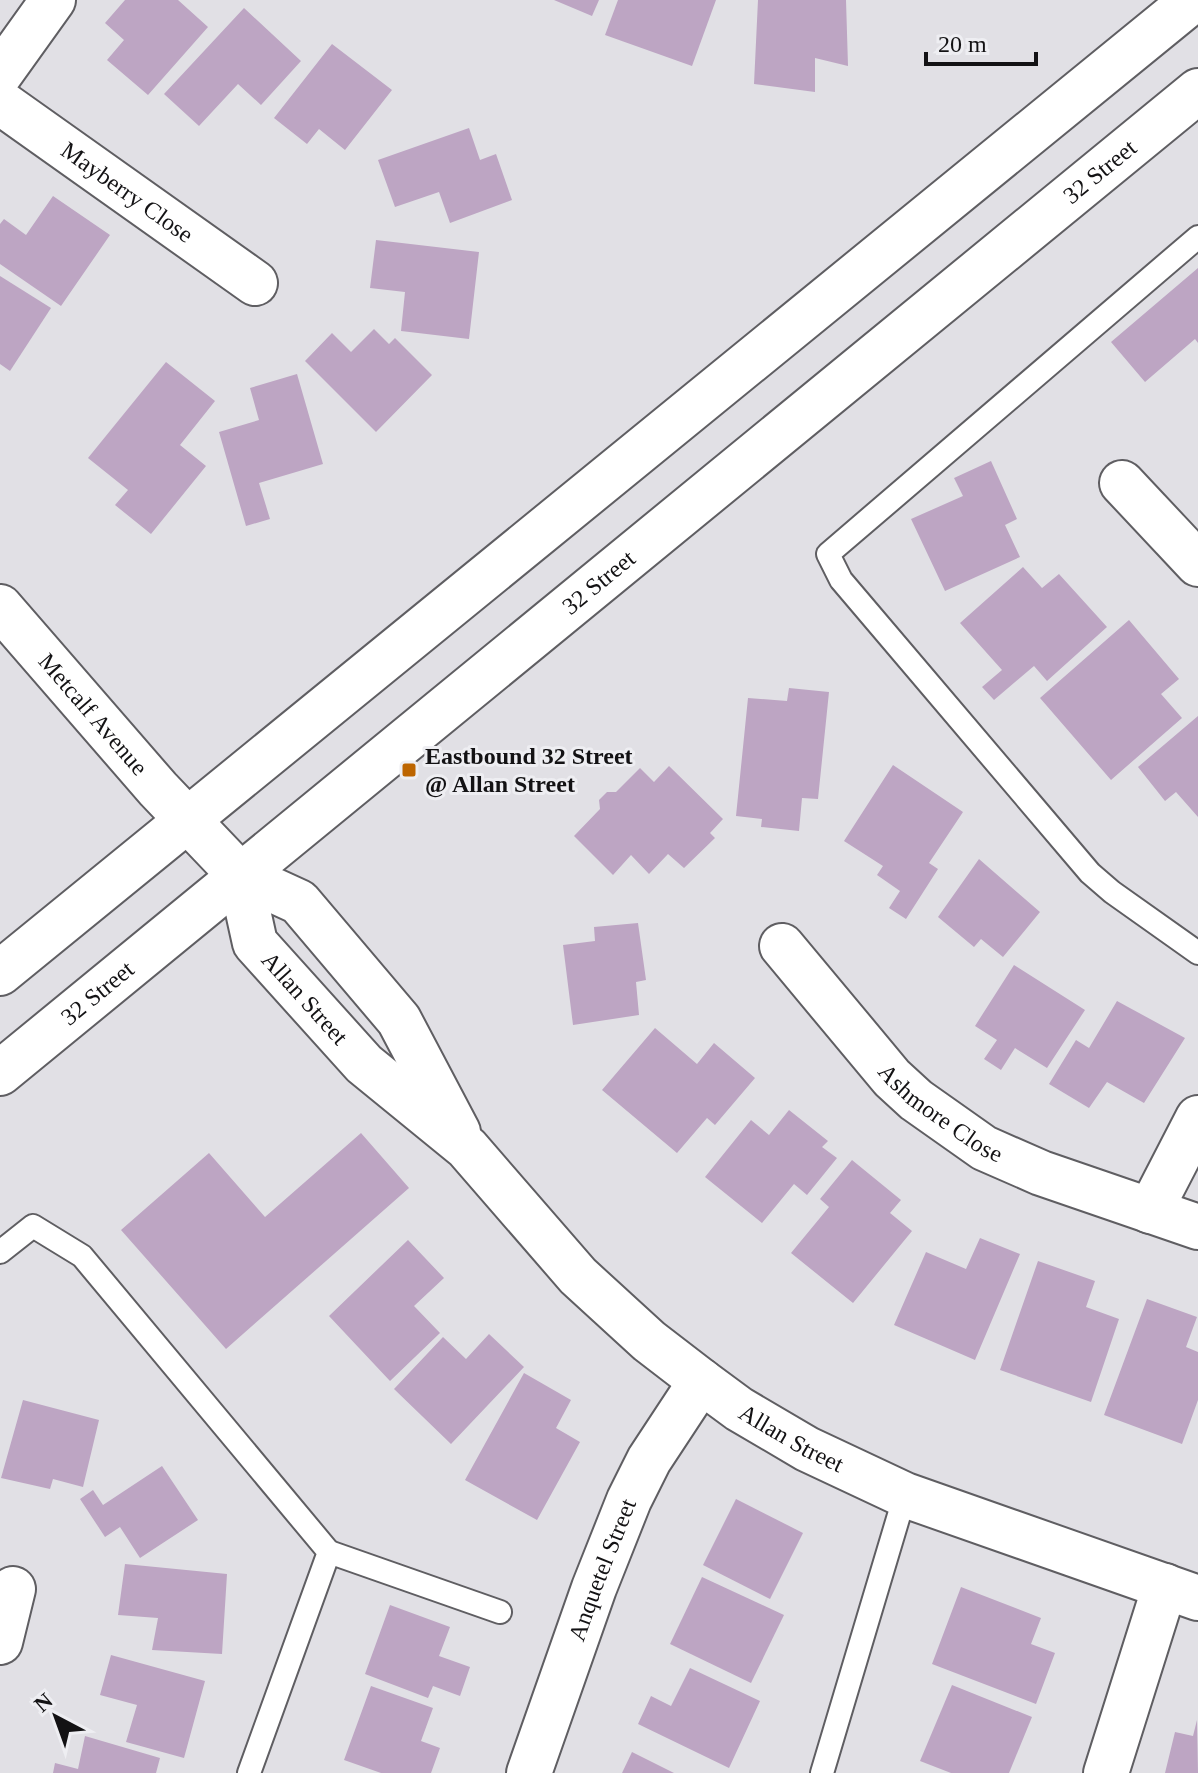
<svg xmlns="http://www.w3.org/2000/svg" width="1198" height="1773" font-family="'Times New Roman',serif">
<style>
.building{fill:#bda5c3}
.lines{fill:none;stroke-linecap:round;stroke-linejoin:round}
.service-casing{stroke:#5f5e62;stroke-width:26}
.minor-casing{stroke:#5f5e62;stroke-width:48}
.tertiary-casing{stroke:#5f5e62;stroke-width:48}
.secondary-casing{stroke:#5f5e62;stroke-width:48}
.service{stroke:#fff;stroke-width:22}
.minor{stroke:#fff;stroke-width:44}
.tertiary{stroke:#fff;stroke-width:44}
.secondary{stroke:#fff;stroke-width:44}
.poi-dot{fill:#bd6500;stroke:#eeeef2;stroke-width:3}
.labels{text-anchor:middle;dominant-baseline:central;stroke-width:6;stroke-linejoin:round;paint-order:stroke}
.street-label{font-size:24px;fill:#131214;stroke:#eeeef2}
.poi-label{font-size:24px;font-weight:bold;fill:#131214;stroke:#eeeef2;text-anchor:start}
</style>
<rect width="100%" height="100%" fill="#e1e0e5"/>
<g class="building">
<polygon points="125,0 178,0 208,27 148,95 107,60 124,40 105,23"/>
<polygon points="554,0 599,0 592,16"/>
<polygon points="618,0 716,0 692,66 605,35"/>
<polygon points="758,0 846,0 848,66 815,58 815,92 754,84"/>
<polygon points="244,8 301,61 261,105 238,84 199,126 164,94"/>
<polygon points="332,44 392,90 345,150 319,129 307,144 274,118"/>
<polygon points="469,128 480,160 496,154 512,200 450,223 439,192 395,207 378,160"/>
<polygon points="53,196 110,235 61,306 0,264 0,224 4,219 26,235"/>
<polygon points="376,240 479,252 469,339 401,331 405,292 370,288"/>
<polygon points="1198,268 1198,343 1195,339 1145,382 1111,342"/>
<polygon points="0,276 51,308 10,371 0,364"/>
<polygon points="374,329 389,344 395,338 432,375 376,432 305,361 332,333 351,352"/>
<polygon points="166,362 215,401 180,445 206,466 151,534 115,505 128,490 88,458"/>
<polygon points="297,374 323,464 259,483 270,519 246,526 219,432 259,420 250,388"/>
<polygon points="991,461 1017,519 1005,525 1020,557 945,591 911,519 963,496 954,478"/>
<polygon points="1023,567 1042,588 1059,574 1107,627 1047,681 1034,666 994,700 982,687 1002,670 960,623"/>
<polygon points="1129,620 1179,679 1161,694 1182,718 1111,780 1040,698"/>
<polygon points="789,688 829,692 818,799 802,798 799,831 761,827 762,819 736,816 748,698 787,701"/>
<polygon points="1198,716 1198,817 1176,792 1165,801 1138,767"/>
<polygon points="893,765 963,812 929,863 938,869 906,919 889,908 900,891 877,875 883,866 844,841"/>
<polygon points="669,766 723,819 710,833 715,838 684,868 668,854 649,874 631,855 613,875 574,836 600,809 599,800 607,792 616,792 640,768 654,782"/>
<polygon points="979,859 1040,912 1003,957 981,939 974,947 938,917"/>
<polygon points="638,923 646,980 636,982 639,1015 573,1025 563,945 595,941 594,927"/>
<polygon points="1014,965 1085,1010 1047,1068 1015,1048 1001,1070 984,1059 997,1040 975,1026"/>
<polygon points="1117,1001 1185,1038 1144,1103 1107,1082 1089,1108 1049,1084 1076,1040 1089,1048"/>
<polygon points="655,1028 697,1064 714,1043 755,1078 715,1125 707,1118 677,1153 602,1090"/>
<polygon points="789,1110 828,1141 822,1147 837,1158 807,1195 794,1184 762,1223 705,1177 751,1120 769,1135"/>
<polygon points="361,1133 409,1188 226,1349 121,1230 209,1153 265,1217"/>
<polygon points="852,1160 901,1200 890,1213 912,1231 853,1303 791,1253 829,1207 820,1199"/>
<polygon points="980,1238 1020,1254 975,1360 894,1325 926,1252 966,1269"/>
<polygon points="408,1240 444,1278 414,1306 440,1333 390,1381 329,1316"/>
<polygon points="1038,1261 1095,1281 1086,1307 1119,1319 1091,1402 1000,1370"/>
<polygon points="1147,1299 1197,1317 1186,1347 1198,1352 1198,1400 1182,1444 1104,1415"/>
<polygon points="489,1334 524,1367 451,1444 394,1389 443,1337 466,1359"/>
<polygon points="524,1373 571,1400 556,1428 580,1442 537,1520 465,1480"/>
<polygon points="23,1400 99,1420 83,1487 53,1479 50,1489 1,1478"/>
<polygon points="162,1466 198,1520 140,1558 120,1527 105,1537 80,1499 93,1490 103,1505"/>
<polygon points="736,1499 803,1533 770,1599 703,1565"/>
<polygon points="125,1564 227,1574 222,1654 152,1650 158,1618 118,1615"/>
<polygon points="702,1577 784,1615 751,1683 670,1644"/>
<polygon points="961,1587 1041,1618 1031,1644 1055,1653 1036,1704 932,1664"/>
<polygon points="390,1605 450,1627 439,1656 470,1667 460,1696 433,1686 428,1698 365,1674"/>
<polygon points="111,1655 205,1681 184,1758 126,1742 137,1705 100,1695"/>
<polygon points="690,1668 760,1701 729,1768 638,1724 651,1696 671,1706"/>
<polygon points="952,1685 1032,1717 1009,1773 951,1773 920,1761"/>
<polygon points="371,1686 433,1708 421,1741 440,1748 431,1773 381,1773 344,1760"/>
<polygon points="1197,1720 1198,1773 1165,1773 1175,1732 1193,1736"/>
<polygon points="85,1736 160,1758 156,1773 53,1773 55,1763 78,1769"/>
<polygon points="632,1752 674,1773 622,1773"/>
</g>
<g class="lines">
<g class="service-casing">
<g id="service">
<polyline points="1198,237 828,554 841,580 1090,873 1112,892 1198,953"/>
<polyline points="0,1252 33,1226 82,1256 329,1552 249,1773"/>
<polyline points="329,1552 500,1612"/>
<polyline points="822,1773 905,1495"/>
</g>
</g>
<g class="minor-casing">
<g id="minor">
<polyline points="0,74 53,0"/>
<path id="s1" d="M0,102L255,283"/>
<polyline points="1122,483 1198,564"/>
<path id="s2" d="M782,946L892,1078L916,1100L984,1148L1041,1173L1198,1227"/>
<polyline points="1150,1211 1198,1118"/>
<polyline points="0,1642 13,1589"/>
<path id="s3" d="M529,1773L594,1588L629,1500L649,1460L701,1381"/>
<polyline points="1106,1773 1165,1586"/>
</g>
</g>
<g class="tertiary-casing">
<g id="tertiary">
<path id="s4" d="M0,607L158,789L240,875L299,902L399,1020L458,1132"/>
<path id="s5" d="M240,875L255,943L364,1064L467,1148L578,1276L649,1341L701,1381L739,1409L807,1449L905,1495L1198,1598"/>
</g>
</g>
<g class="secondary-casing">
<g id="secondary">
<polyline points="0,973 1193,0"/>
<path id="s6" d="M0,1073L1198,91"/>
</g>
</g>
<use href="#service" class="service"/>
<use href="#minor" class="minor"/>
<use href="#tertiary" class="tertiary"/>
<use href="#secondary" class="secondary"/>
</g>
<rect class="poi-dot" x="401" y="762" width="16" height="16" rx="4"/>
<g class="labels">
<g class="street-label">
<text stroke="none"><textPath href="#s6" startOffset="1422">32 Street</textPath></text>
<text stroke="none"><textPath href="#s1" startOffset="156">Mayberry Close</textPath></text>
<text stroke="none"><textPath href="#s6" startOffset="774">32 Street</textPath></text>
<text stroke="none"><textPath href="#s4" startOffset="142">Metcalf Avenue</textPath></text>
<text stroke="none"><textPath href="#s6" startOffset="126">32 Street</textPath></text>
<text stroke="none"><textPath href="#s5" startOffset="144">Allan Street</textPath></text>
<text stroke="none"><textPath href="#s2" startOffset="232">Ashmore Close</textPath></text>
<text stroke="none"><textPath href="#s5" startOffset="804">Allan Street</textPath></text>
<text stroke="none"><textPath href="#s3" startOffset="216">Anquetel Street</textPath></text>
</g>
<g class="poi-label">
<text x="425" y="756">Eastbound 32 Street<tspan x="425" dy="28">@ Allan Street</tspan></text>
</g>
</g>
<g transform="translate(56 1717) rotate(319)" stroke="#eeeef2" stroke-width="6" paint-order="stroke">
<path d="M0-6L14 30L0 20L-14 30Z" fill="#131214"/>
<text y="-12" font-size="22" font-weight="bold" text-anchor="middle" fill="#131214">N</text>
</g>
<path d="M926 52v12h110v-12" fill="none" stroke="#131214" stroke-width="4"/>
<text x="938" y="52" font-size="24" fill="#131214" stroke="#eeeef2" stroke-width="6" paint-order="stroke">20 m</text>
</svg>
